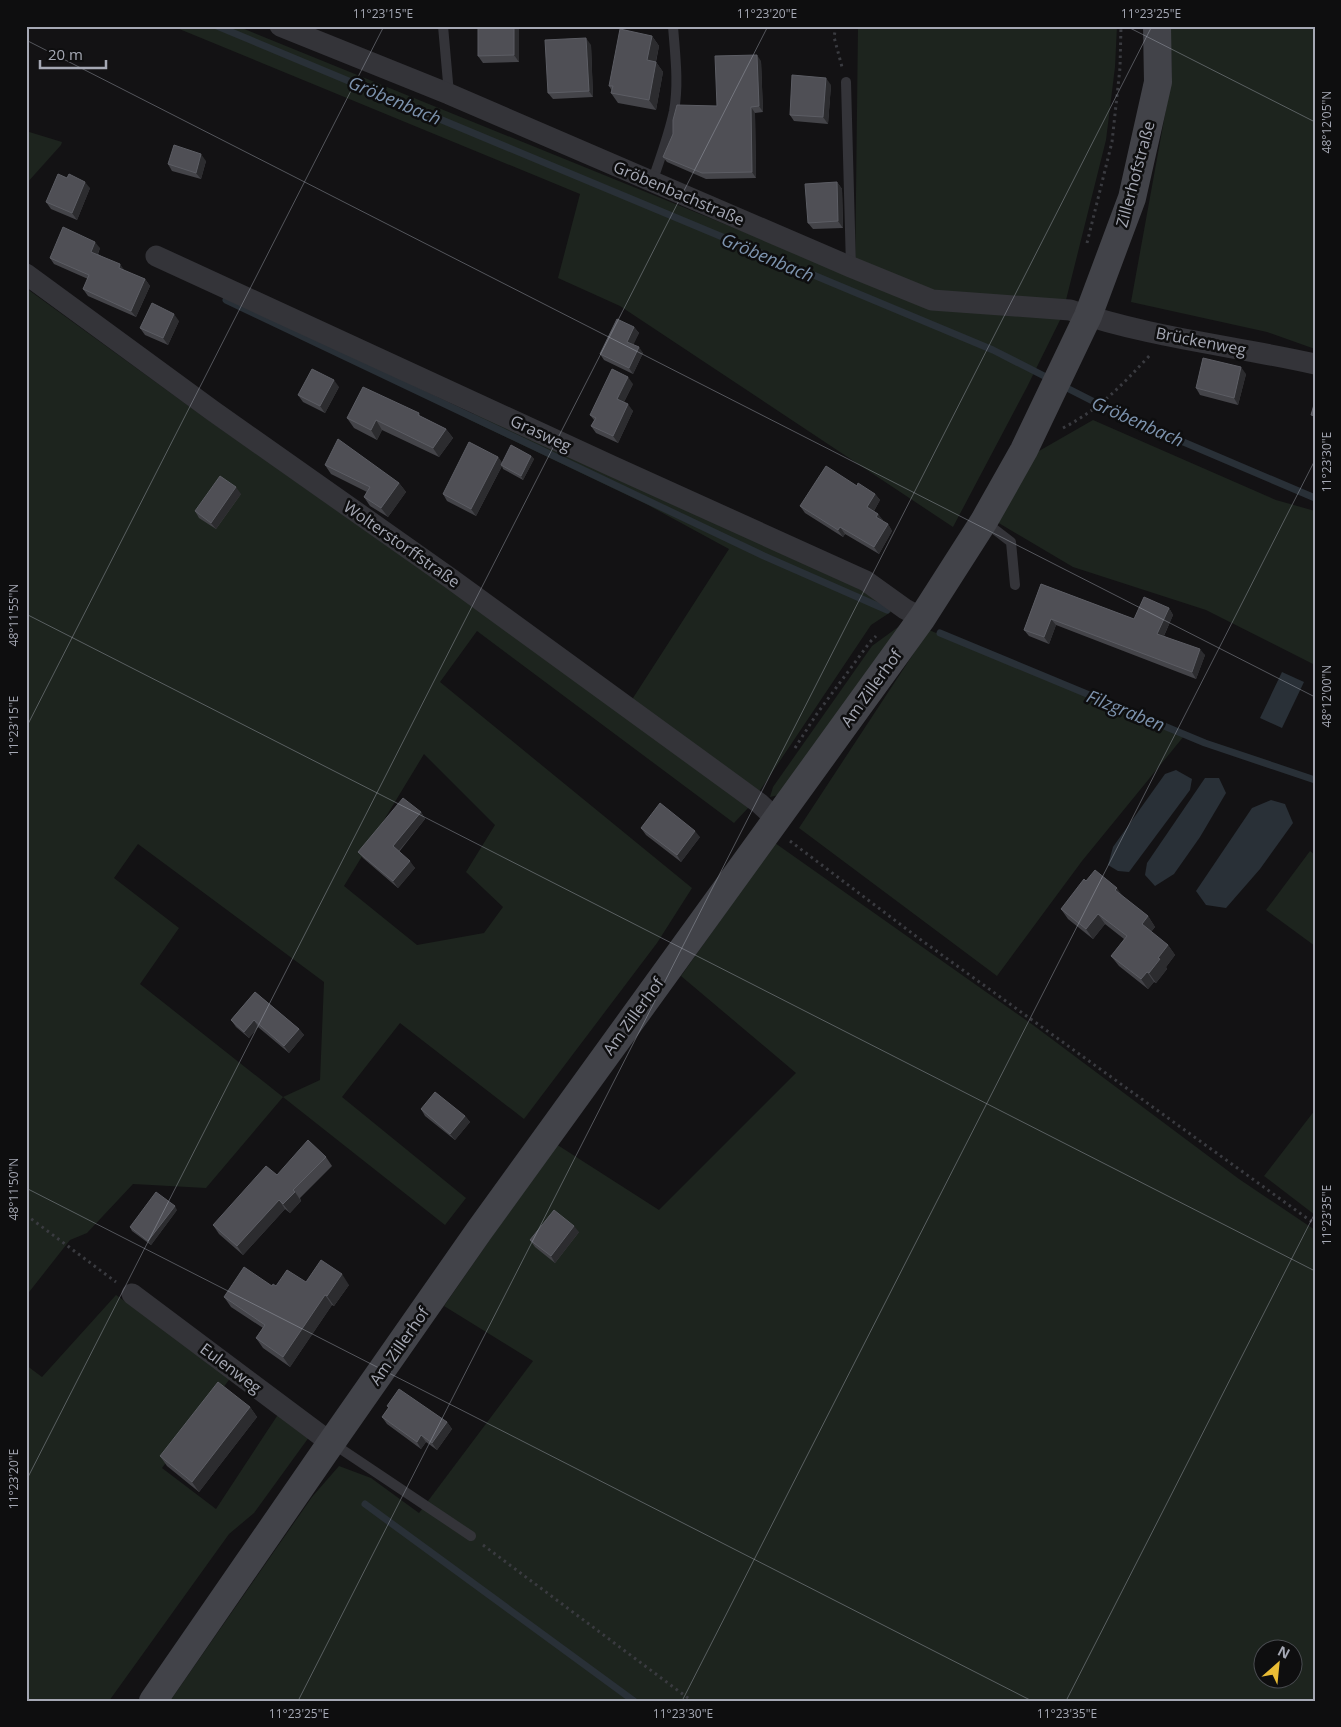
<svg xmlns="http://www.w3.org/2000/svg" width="1341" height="1727" font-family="'Open Sans',sans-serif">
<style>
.green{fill:#1d241e;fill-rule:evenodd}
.water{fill:#293037}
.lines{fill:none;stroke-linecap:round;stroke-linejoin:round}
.stream{stroke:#293037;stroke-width:7}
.path{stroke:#3a3b40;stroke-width:3;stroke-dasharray:2.5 4;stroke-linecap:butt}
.lane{stroke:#343439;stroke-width:10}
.street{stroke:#343439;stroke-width:21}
.secondary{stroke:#424349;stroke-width:28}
.wall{fill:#444449}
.shaded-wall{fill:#2c2c2f}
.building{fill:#4f4f55;stroke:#5c5d64}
.ticks{fill:none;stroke:#a5a8b4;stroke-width:1;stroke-opacity:0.45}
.labels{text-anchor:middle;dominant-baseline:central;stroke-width:5;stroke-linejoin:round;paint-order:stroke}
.street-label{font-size:16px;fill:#a5a8b4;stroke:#0e0e0f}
.water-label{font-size:18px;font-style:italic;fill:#7d93ae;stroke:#0e0e0f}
.neatline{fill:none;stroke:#a5a8b4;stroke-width:2}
.ticks-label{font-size:12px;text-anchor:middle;fill:#a5a8b4}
</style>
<rect width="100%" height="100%" fill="#131214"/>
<g class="green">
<polygon points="172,26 237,26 855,277 858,26 1117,26 1115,67 1106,140 1062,316 1027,387 953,527 620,306 558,278 580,194"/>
<polygon points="1170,26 1315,26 1315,349 1267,332 1131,302 1172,76"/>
<polygon points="26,131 62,142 61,145 26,184"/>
<path d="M26,288L208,420L624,712L729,549L648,505L468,419L476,412L900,606L871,625L749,807L734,823L477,631L440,682L692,888L657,943L524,1119L400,1023L342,1097L466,1198L445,1225L283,1097L206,1188L133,1184L87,1233L70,1240L26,1296ZM424,754L495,825L466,872L503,907L484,933L417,945L344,886ZM138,844L324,982L320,1080L283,1097L140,984L179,928L114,878Z"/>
<polygon points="1093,420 1276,500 1315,511 1315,665 1206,610 1073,567 997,522 1032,455"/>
<polygon points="905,622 783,794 770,797 773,787 872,646"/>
<polygon points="929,630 1184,736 1082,861 997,976 799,828"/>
<path d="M775,843L1033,1025L1239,1179L1315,1230V1701H170L312,1497L339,1466L371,1478L419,1513L533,1361L444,1306L556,1144L659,1210L796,1073L681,976ZM1264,1650H1294V1680H1264Z"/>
<polygon points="1310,851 1315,855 1315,946 1266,910"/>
<polygon points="1315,1110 1315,1215 1264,1176"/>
<polygon points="116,1295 232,1376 162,1468 216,1509 281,1410 312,1433 254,1513 229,1534 109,1701 26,1701 26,1365 42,1377"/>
</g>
<g class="water">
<polygon points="1282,672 1304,682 1282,728 1260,718"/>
<polygon points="1176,770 1192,779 1190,790 1129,872 1118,871 1108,865 1113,847 1165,774"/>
<polygon points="1205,778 1219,778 1226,793 1200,837 1174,874 1155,886 1145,875 1147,863"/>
<polygon points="1271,800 1285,804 1293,823 1260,869 1226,908 1206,905 1196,891 1252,808"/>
</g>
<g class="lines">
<g class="stream">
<polyline points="217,26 993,350 1052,380"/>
<polyline points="226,300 764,556 887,610"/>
<polyline points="1061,385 1120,415 1315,498"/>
<polyline points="940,633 1205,743 1315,780"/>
<polyline points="365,1504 634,1701"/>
</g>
<g class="path">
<polyline points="836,26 834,37 842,67"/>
<polyline points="1087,243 1112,142 1120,68 1121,26"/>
<path d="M1063,428C1101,408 1122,385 1151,354"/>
<polyline points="795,748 816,715 870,642 876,636"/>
<polyline points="790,841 917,937 1315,1224"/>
<polyline points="26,1215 116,1282"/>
<polyline points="483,1545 692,1701"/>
</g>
<g class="lane">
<polyline points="443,26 449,94"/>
<polyline points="846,82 851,267"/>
<path d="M652,182C660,159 669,135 674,111C679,83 675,54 673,26"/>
<polyline points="985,522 1011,542 1015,585"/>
<polyline points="332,1443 471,1536"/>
</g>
<g class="street">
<path d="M280,26L449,94L851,267L932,300L1070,310C1147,337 1235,346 1315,364"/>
<polyline points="156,256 612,466 866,581 905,609 922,618"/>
<polyline points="26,274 213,411 450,578 759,803 775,818"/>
<polyline points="132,1294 331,1443"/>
</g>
<polyline class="secondary" points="153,1701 331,1443 479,1231 922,618 984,521 1024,450 1088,316 1132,198 1158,82 1157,26"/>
</g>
<g class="wall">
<polygon points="478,26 519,26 519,62 483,63 478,56"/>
<polygon points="652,36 659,46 656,62 663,72 656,110 618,103 611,93 612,91 609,86"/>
<polygon points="591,45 593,97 553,99 548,93"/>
<polygon points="761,61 763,112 755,113 756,178 706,179 667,162 663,157 673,134 717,106"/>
<polygon points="831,85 828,124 794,121 790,115"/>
<polygon points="206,161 201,179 172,171 168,164"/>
<polygon points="837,182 842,189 843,228 813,229 808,223"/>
<polygon points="90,188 77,220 51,209 46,202"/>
<polygon points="100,248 98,254 125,271 145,279 150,286 136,317 88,296 83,289 88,279 54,264 50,258"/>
<polygon points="179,321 168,345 145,335 140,328"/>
<polygon points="634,327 639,333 633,344 643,353 633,374 604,360 600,354"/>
<polygon points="1246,374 1238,405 1200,395 1196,388"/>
<polygon points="633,384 624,402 633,411 618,443 596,433 591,426 594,420 590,415"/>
<polygon points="339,387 325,413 303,402 298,395"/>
<polygon points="419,413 420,416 446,429 453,438 439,457 382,430 377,440 354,428 347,418"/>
<polygon points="531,456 534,459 523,480 503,469 502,466 476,516 447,501 443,494 498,457 502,463"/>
<polygon points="325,465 399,483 406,492 388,517 370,506 364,497 367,492 331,474"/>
<polygon points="857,486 875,494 880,500 874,511 878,514 883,521 888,524 892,531 879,554 845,534 843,537 805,513 800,506"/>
<polygon points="241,494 216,529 199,518 195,511"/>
<polygon points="1041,584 1134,619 1169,608 1173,615 1164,636 1205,655 1196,679 1056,625 1049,644 1029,636 1024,630"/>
<polygon points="421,812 425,819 399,852 415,868 398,888 363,858 358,852"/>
<polygon points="641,828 700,837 681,862 646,835"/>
<polygon points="1086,881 1123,897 1148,916 1155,927 1151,932 1168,945 1175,955 1166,967 1167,969 1156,983 1154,982 1148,989 1119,966 1111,956 1124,939 1105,924 1093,939 1068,919 1061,909"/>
<polygon points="255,992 299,1029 304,1035 289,1053 258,1027 249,1038 236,1027 231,1020"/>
<polygon points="421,1109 465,1116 470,1122 455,1140 425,1116"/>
<polygon points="326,1157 332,1166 300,1198 301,1201 290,1213 285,1209 243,1255 219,1234 213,1225 277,1175"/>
<polygon points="177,1210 151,1245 132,1231 130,1227"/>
<polygon points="579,1232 555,1263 535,1247 530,1240"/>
<polygon points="306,1282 349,1285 334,1306 332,1305 290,1367 263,1348 256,1338 263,1328 231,1307 224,1297 272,1286"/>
<polygon points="387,1406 447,1422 452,1429 437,1450 426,1442 421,1449 387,1424 382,1417 389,1408"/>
<polygon points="250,1407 257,1417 199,1492 167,1466 160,1456"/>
</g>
<g class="shaded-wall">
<polygon points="514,26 519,26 519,62 514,55"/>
<polygon points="652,36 659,46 654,70 647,60"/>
<polygon points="586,38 591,45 593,97 589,91"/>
<polygon points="757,55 761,61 763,112 759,106"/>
<polygon points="656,62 663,72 656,110 649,100"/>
<polygon points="826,78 831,85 828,124 823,117"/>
<polygon points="751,107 755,113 756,178 752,172"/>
<polygon points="201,154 206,161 201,179 196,173"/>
<polygon points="85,182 90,188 77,220 72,213"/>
<polygon points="837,182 842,189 843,228 838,221"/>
<polygon points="95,242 100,248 96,258 91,252"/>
<polygon points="120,264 125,271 119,268"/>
<polygon points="145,279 150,286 136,317 131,311"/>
<polygon points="174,314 179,321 168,345 163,338"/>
<polygon points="634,327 639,333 632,348 627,342"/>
<polygon points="639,347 643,353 633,374 629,368"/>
<polygon points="1241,367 1246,374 1238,405 1234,398"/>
<polygon points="628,377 633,384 622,406 617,399"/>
<polygon points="334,380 339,387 325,413 320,406"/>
<polygon points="628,404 633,411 618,443 613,436"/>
<polygon points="376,420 382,430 377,440 371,430"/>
<polygon points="446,429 453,438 439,457 433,448"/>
<polygon points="531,456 534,459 523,480 521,476"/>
<polygon points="498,457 503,464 476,516 471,509"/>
<polygon points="399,483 406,492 388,517 381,508"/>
<polygon points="236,487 241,494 216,529 211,523"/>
<polygon points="875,494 880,500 872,514 867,507"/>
<polygon points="878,514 883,520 881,523 876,517"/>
<polygon points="888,524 892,531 879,554 874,547"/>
<polygon points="840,527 845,534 843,537 838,530"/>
<polygon points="1169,608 1173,615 1162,640 1157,634"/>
<polygon points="1051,619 1056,625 1049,644 1044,637"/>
<polygon points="1200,649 1205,655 1196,679 1192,672"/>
<polygon points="421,812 425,819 397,853 393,846"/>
<polygon points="695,831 700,837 681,862 677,855"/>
<polygon points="410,861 415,868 398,888 393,881"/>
<polygon points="1117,888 1124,898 1115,890"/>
<polygon points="1098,914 1105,924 1093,939 1086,929"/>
<polygon points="1148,916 1155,927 1149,934 1142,924"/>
<polygon points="1168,945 1175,955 1166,967 1167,969 1156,983 1149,973 1158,958"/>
<polygon points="1147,972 1154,982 1148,989 1141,979"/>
<polygon points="254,1020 258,1027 249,1038 244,1032"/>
<polygon points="299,1029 304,1035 289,1053 284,1046"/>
<polygon points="465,1116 470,1122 455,1140 450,1134"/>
<polygon points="295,1192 301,1201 290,1213 283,1204"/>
<polygon points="279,1200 285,1209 243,1255 237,1246"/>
<polygon points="175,1206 177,1210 151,1245 148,1241"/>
<polygon points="574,1226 579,1232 555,1263 551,1256"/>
<polygon points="342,1274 349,1285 334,1306 327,1296"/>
<polygon points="325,1295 332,1305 290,1367 283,1357"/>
<polygon points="250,1407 257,1417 199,1492 192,1482"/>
<polygon points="447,1422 452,1429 437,1450 432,1443"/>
<polygon points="421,1435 426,1442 421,1449 417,1442"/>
</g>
<g class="building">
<polygon points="478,26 514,26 514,55 478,56"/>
<polygon points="620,29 652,36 647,60 656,62 649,100 611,93 613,86 609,86"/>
<polygon points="586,38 589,91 548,93 545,40"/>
<polygon points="757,55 759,106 751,107 752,172 702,173 663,157 673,134 673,120 677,105 717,106 715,56"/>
<polygon points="792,75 826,78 823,117 790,115"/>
<polygon points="174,145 201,154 196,173 168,164"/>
<polygon points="58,174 67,178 69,174 85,182 72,213 46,202"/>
<polygon points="837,182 838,221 808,223 805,184"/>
<polygon points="63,227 95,242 91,252 120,264 119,268 145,279 131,311 83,289 89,275 50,258"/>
<polygon points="152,303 174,314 163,338 140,328"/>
<polygon points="617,319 634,327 627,342 639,347 629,368 600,354"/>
<polygon points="1203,358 1241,367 1234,398 1196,388"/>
<polygon points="312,369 334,380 320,406 298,395"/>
<polygon points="612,369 628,377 617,399 628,404 613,436 591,426 596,418 590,415"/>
<polygon points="363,387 419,413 418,415 446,429 433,448 376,420 371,430 347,418"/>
<polygon points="1315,401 1315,416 1311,415"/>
<polygon points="338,439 399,483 381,508 364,497 370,487 325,465"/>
<polygon points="469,442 498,457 471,509 443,494"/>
<polygon points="511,445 531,456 521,476 501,465"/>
<polygon points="826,466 857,486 858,483 875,494 867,507 878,514 876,517 888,524 874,547 840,527 838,530 800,506"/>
<polygon points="220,476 236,487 211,523 195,511"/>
<polygon points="1041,584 1134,619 1144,597 1169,608 1157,634 1200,649 1192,672 1051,619 1044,637 1024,630"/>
<polygon points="403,798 421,812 393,846 410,861 393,881 358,852"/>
<polygon points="660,803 695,831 677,855 641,828"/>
<polygon points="1095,870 1117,888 1115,890 1148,916 1142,924 1168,945 1158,958 1160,959 1149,973 1147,972 1141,979 1111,956 1127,936 1098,914 1086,929 1061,909 1084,879 1086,881"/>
<polygon points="255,992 299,1029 284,1046 254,1020 244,1032 231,1020"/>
<polygon points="435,1092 465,1116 450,1134 421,1109"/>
<polygon points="308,1140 326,1157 293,1190 295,1192 283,1204 279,1200 237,1246 213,1225 266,1166 277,1175"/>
<polygon points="156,1192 175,1206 148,1241 130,1227"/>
<polygon points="554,1210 574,1226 551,1256 530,1240"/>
<polygon points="321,1260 342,1274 327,1296 325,1295 283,1357 256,1338 265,1325 224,1297 244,1267 272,1286 273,1284 276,1286 287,1270 306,1282"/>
<polygon points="218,1382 250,1407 192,1482 160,1456"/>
<polygon points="399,1389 447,1422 432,1443 421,1435 417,1442 382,1417 389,1407 387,1406"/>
</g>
<path class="ticks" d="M1126,26L1315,122M26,40L1315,697M26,614L1315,1271M26,728L384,26M26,1188L1032,1701M26,1481L768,26M298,1701L1152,26M682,1701L1315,460M1066,1701L1315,1213"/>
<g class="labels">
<g class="street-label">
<text transform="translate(1135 174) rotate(-75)">Zillerhofstraße</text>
<text transform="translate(679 193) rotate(23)">Gröbenbachstraße</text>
<text transform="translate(1201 341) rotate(11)">Brückenweg</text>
<text transform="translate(541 433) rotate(25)">Grasweg</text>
<text transform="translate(402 544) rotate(35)">Wolterstorffstraße</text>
<text transform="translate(871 688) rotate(-54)">Am Zillerhof</text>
<text transform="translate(633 1016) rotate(-54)">Am Zillerhof</text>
<text transform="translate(399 1346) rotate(-55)">Am Zillerhof</text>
<text transform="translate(231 1368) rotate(37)">Eulenweg</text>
</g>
<g class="water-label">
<text transform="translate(395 100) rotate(23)">Gröbenbach</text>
<text transform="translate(768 257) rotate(23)">Gröbenbach</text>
<text transform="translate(1138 421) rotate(24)">Gröbenbach</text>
<text transform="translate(1126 710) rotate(22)">Filzgraben</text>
</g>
</g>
<rect width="1341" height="1727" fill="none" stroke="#0e0e0f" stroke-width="55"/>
<g transform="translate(1278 1664) rotate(27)"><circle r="24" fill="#0e0e0f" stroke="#4a4c51"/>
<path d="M0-4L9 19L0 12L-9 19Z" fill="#e9bc35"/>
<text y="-8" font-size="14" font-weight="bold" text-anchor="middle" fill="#a5a8b4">N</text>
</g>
<path d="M40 60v8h66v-8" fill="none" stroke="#a5a8b4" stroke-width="2.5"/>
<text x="48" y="60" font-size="15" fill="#a5a8b4" stroke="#0e0e0f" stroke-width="4" paint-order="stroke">20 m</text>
<rect x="28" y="28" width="1286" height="1672" class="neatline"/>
<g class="ticks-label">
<text x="383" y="18">11°23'15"E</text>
<text x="767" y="18">11°23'20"E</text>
<text x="1151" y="18">11°23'25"E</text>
<text transform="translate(1327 122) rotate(-90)" y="4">48°12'05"N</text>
<text transform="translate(1327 462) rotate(-90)" y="4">11°23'30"E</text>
<text transform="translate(14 615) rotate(-90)" y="4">48°11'55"N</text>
<text transform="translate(1327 696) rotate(-90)" y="4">48°12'00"N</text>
<text transform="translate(14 726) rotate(-90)" y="4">11°23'15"E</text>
<text transform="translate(14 1189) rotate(-90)" y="4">48°11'50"N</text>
<text transform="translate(1327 1215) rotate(-90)" y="4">11°23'35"E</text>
<text transform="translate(14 1479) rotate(-90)" y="4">11°23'20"E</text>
<text x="299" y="1718">11°23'25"E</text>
<text x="683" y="1718">11°23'30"E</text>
<text x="1067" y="1718">11°23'35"E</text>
</g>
</svg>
